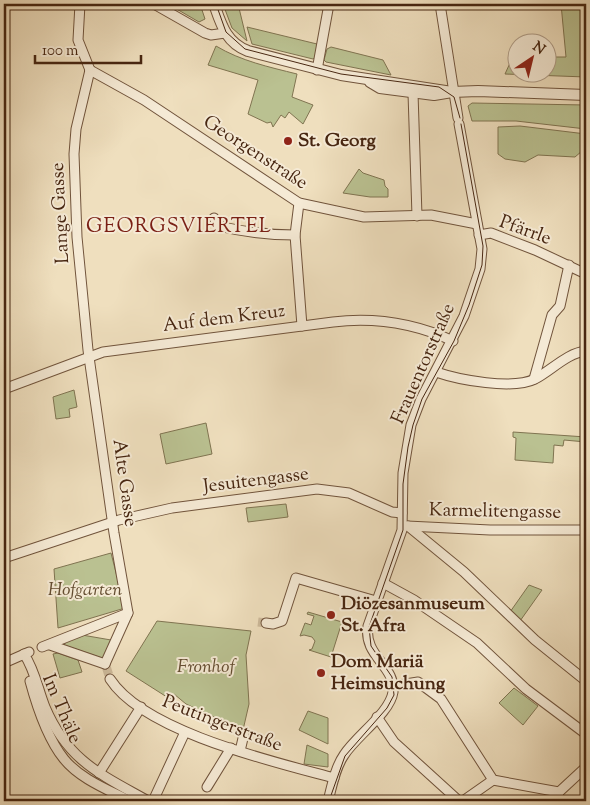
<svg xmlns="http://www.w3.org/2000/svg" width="590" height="805" font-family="'Sorts Mill Goudy',serif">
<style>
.green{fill:#bac191;stroke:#807451}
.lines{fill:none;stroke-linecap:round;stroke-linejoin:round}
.minor-tunnel{stroke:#cdba9b;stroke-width:9;stroke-dasharray:9 4.5;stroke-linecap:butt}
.minor-casing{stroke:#71543c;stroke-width:11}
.tertiary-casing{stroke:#71543c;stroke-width:12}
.minor{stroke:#f5ead5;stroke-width:9}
.tertiary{stroke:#f5ead5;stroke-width:10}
.tram{stroke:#472611;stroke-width:1}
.poi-dot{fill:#8f2418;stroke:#f5ead5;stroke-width:2}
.labels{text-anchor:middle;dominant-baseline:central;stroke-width:4;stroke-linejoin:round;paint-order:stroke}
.poi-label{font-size:19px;font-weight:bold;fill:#472611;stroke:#f5ead5;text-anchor:start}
.street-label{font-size:19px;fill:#472611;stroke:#f5ead5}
.park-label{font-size:19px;font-style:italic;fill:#644d31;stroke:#f5ead5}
.neighbourhood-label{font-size:20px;letter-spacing:1px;fill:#7a1f14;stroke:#f5ead5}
</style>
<rect width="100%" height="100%" fill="#efdfbe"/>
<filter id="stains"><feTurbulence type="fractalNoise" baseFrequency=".004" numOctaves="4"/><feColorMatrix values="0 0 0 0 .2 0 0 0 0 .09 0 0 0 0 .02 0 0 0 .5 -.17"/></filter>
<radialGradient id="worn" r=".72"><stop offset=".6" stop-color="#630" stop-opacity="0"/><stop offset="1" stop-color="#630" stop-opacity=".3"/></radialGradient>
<g class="green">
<polygon points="168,4 200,4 205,19 199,22"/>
<polygon points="223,4 238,4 247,41 232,28"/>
<polygon points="561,4 586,4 586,77 505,74 510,63 517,60 518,72 548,72 548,57 566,57"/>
<polygon points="247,27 317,44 316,57 313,59 252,44"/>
<path d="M216,46C241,61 269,67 297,74L292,97L313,105L303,124L289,112L285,118L281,115L273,127L271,122L267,123L248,114L258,80L208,65Z"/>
<polygon points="331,47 383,60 391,75 326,62 324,60 327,49"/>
<polygon points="472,103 586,105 586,129 516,121 472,121 468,106"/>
<polygon points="520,126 586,134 586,152 582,151 575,157 538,155 525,162 505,159 498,154 498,127"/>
<polygon points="359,169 363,173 384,180 385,186 388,189 388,197 370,197 343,193"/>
<polygon points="74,390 77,407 69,409 70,417 56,419 53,397"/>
<polygon points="206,423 212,454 166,464 160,434"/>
<polygon points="513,432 586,437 586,442 564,440 563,446 554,445 553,463 515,460 516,438 513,437"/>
<polygon points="286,504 288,517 248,522 246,508"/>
<polygon points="111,553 125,608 58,628 54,569"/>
<polygon points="529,585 542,590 520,621 510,612"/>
<polygon points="308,612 342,622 331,657 309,650 312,649 315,641 312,637 304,635 300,636 305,623 311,625 314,616 307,614"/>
<polygon points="157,621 251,631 246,655 249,704 243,730 186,704 174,694 170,699 126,671"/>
<polygon points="82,635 111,640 105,659 64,645 66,642"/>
<polygon points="58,653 78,660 82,672 60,678 53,654"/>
<polygon points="514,688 538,706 523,725 499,703"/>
<polygon points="308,711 328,718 328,744 299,730"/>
<polygon points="307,745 328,754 328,767 304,764"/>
</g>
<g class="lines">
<g class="minor-tunnel">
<polyline points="258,622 266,623"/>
<polyline points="106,666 110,679"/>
</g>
<g class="minor-casing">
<g id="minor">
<polyline points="80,4 78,40 90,70"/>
<polyline points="154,4 205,33 211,35 225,33"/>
<polyline points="440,4 458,118"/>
<polyline points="90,70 76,129 74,154 77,237 88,350 114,533 128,613"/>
<polyline points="90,70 144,100 299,203 364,217 431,215 477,224"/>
<polyline points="317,70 329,4"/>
<polyline points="413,93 417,216"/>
<polyline points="299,203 295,235 302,326"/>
<path d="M214,218L218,226C244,232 269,235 295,235"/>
<polyline points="479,235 491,233 535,250 586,274"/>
<path d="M436,372C459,380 513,390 535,379C552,370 567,353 586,351"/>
<polyline points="534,379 552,315 560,306 569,265"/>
<path d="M4,389L103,352L333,322C375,317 414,323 453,341"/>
<polyline points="407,526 490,530 586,530"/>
<polyline points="408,526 464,572 535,640 586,681"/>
<polyline points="4,558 119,520 172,508 317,489 349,493 392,512 402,513"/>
<polyline points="383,583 414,600 477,643 526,689 586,734"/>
<polyline points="266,623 273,624 282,621 296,578 376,601"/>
<polyline points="50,645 105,664"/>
<polyline points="42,647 128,613 105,664"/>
<path d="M24,654C35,670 38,690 45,707C68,761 100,774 148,801"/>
<polyline points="4,663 29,652"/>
<path d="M110,679C144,732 275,762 334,778"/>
<path d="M30,681C37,707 47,738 64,759C80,779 109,790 130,801"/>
<polyline points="393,686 418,682 441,699 493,780 559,792"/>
<polyline points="377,717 394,742 459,801"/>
<polyline points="240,751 244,734"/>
<polyline points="99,773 141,707"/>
<polyline points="207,787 231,748"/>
<polyline points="559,792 586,767"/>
<polyline points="153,801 185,732"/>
<path d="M328,801C332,786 335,768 344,755C356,736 390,713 393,692C396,666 363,656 368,626L402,530L403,473L411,425L421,399L464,316L480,269L482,249L459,124"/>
<polyline points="463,801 493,780"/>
</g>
</g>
<g class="tertiary-casing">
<g id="tertiary">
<path d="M214,4C221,24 226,43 248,51L341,75L452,92"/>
<polyline points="370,82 380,88 434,95 452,92 478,91 586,95"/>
</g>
</g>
<use href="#minor" class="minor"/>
<use href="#tertiary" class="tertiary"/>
<g class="tram">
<polyline points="216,4 226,32 245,49 341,74 439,87 454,97 460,118"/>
<polyline points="329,801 345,756 387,708 394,695 392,677 371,646 369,627 403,530 403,484 408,447 413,425 422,399 454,341 469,305 482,265 483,246 461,124"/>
</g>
</g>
<g class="poi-dot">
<circle cx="288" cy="141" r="5"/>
<circle cx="331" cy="615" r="5"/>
<circle cx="321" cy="673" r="5"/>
</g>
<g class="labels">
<g class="poi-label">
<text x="298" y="141">St. Georg</text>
<text x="341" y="604">Diözesanmuseum<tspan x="341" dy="22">St. Afra</tspan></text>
<text x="331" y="662">Dom Mariä<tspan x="331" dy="22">Heimsuchung</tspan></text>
</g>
<g class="street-label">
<text transform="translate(255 153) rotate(33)">Georgenstraße</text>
<text transform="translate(61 213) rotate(-93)">Lange Gasse</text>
<text transform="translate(525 231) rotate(20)">Pfärrle</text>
<text transform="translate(224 319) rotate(-7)">Auf dem Kreuz</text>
<text transform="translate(424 364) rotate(-66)">Frauentorstraße</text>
<text transform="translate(256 481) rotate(-7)">Jesuitengasse</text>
<text transform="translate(124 483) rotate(82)">Alte Gasse</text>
<text transform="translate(495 512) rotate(1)">Karmelitengasse</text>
<text transform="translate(61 709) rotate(67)">Im Thäle</text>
<text transform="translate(222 724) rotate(21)">Peutingerstraße</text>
</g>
<g class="park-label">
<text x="85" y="590">Hofgarten</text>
<text x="206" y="667">Fronhof</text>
</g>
<g class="neighbourhood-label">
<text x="179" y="227">GEORGSVIERTEL</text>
</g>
</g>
<rect width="590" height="805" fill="none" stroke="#efdfbe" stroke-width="20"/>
<rect x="5" y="5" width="580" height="795" fill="none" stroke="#472611" stroke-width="2.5"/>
<rect x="10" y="10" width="570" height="785" fill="none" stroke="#472611"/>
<g transform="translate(532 58) rotate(35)"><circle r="24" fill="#f5ead5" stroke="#af9c87"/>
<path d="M0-4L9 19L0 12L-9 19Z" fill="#8f2418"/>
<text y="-8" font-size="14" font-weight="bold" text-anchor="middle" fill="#472611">N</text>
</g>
<path d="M35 55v8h106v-8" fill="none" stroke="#472611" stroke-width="2.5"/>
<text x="42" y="55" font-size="15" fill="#472611" stroke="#f5ead5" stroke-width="4" paint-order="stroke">100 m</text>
<rect width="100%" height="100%" filter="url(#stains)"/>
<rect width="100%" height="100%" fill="url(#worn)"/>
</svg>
